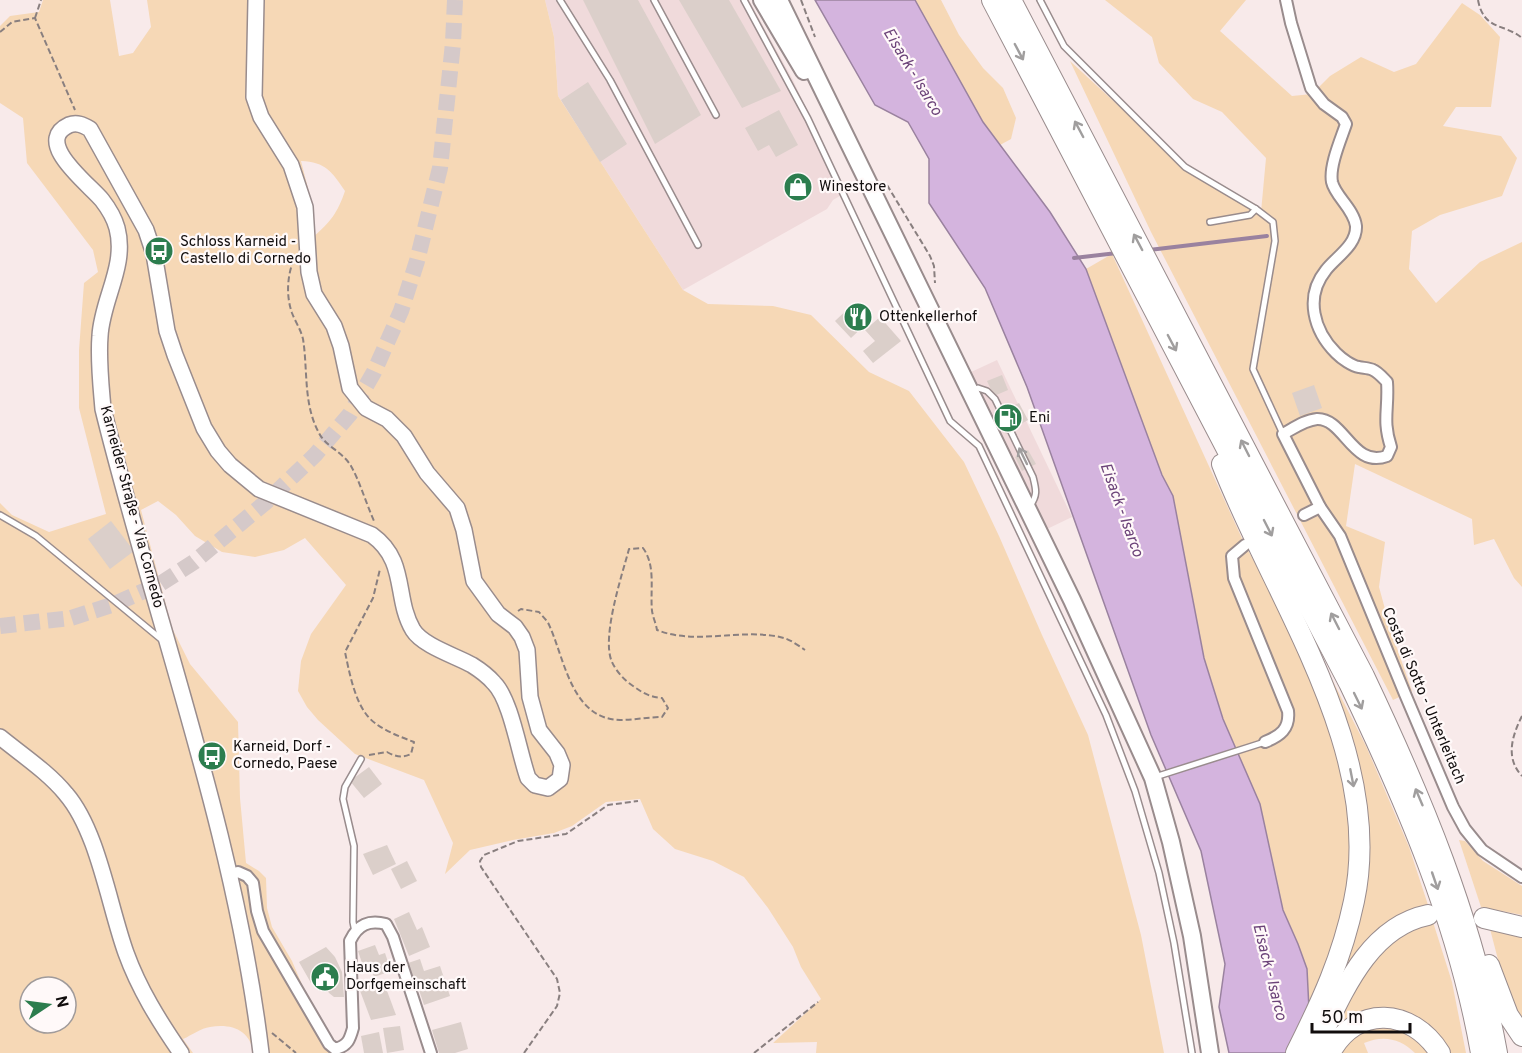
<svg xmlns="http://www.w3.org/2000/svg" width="1522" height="1053" font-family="Overpass,sans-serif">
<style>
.built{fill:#f0dadb}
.green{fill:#f6d8b6;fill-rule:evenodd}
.water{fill:#d4b4de;stroke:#9a829f;stroke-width:1.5}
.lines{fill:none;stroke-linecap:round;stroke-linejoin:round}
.stream{stroke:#9a829f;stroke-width:4}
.building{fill:#dbcfca}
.primary-tunnel{stroke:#d5c9c9;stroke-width:16;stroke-dasharray:16 8;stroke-linecap:butt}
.lane-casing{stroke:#998c8d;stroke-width:8}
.street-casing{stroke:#998c8d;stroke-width:14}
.secondary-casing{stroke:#998c8d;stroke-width:18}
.primary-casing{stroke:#998c8d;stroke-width:20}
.highway-casing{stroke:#998c8d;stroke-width:22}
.path{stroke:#897f7f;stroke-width:2;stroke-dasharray:6 3;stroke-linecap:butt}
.lane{stroke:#fff;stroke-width:5}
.street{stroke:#fff;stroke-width:10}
.secondary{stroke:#fff;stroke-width:15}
.primary{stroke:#fff;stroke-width:16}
.highway{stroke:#fff;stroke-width:20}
.oneway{stroke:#a09e9e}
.labels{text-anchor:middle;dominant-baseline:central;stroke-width:4.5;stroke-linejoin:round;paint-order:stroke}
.poi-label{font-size:15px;fill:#110d0d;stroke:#fff9f9;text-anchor:start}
.street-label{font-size:15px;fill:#110d0d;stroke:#fff9f9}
.water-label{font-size:16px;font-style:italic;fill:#6c4379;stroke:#fff9f9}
</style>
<rect width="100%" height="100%" fill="#f8eaea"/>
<g class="built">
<polygon points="545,0 749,0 793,80 845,193 833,200 827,209 683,290 558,96 554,37"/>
<polygon points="997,360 1072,517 1045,530 969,373"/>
</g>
<g class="green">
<path d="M43,0H110L119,56L133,53L151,27L147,0H545L554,37L558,96L683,290L708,304L773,306L811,315L869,372L909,391L964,462L999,536L1042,635L1088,735L1141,935L1164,1053H816L817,1042L773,1043L821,999L801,967L793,947L768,908L744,877L713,861L675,849L653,829L640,799L606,802L572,826L554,833L513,840L470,850L445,874L453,843L424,780L355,754L318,720L307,707L298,691L301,661L311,634L346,585L305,538L284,550L255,557L222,552L195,536L176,515L158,501L141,510L172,628L190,664L238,722L240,798L246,863L259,871L266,878L267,908L272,927L292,961L331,1053H253C251,1030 231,1023 210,1027C201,1028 192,1035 183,1039L193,1053H0V503L12,515L49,532L106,514L79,408V350L84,283L98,272L93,250L27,163L23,118L0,103V26L10,16L39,12ZM301,161C326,162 332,172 345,191C338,212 330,223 313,237V208ZM30,987H66V1023H30Z"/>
<polygon points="915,0 941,0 959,35 983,68 1003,88 1016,118 1011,139 1000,145 983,122"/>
<polygon points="1105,0 1246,0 1220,31 1292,96 1312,94 1330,76 1361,57 1394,72 1416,64 1462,3 1480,15 1500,37 1491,107 1456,107 1443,126 1501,136 1517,158 1502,196 1440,215 1412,231 1409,269 1436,303 1480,262 1522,242 1522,587 1514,578 1494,539 1474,545 1472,519 1355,464 1346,526 1385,542 1379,587 1391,631 1412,691 1393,700 1151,232 1070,61 1185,167 1261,212 1266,158 1222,112 1193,99 1159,63 1152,37"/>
<path d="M1112,254L1245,545C1288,621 1328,703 1347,788C1355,824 1350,861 1345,897C1343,910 1342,924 1338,937C1331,961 1319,985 1309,1009L1307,969L1298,944L1283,910L1260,804L1223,719L1204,658L1173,496L1162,475L1086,269Z"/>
<polygon points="1322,660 1366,746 1409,847 1429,908 1339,985 1352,946 1365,876"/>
<polygon points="1459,840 1465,841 1483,861 1522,886 1522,915 1481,907"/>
<path d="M1433,922L1452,982L1466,1053H1447L1421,1022L1338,1028C1351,993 1372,950 1406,932C1414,928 1424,925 1433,922Z"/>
<path d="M1490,929L1522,937V1020C1505,994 1498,958 1490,929Z"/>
<path d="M1369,1025L1406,1029L1433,1053H1415C1400,1038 1383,1035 1364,1043L1368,1053H1338L1342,1047Z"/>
</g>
<polygon class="water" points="815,0 915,0 983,122 1050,212 1086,269 1162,475 1173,496 1204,658 1223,719 1260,804 1283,910 1298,944 1307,969 1309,1009 1333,1053 1229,1053 1219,1007 1225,964 1201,851 1151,735 1027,387 985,288 929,203 929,159 908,122 875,105"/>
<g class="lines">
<g class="stream">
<polyline points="1149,250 1267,236"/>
<polyline points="1074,258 1117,253"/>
</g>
</g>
<g class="building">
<polygon points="583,0 638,0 701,115 655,144"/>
<polygon points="679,0 729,0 781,91 742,108"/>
<polygon points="588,82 627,144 600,162 561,100"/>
<polygon points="779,110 798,145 776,157 769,145 758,151 745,128"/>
<polygon points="853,304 869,321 851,338 835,321"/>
<polygon points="880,317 901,341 873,363 863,351 875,341 865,330"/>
<polygon points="1002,375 1008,390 994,396 987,381"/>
<polygon points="1314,385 1322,408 1300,416 1292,393"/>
<polygon points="1019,403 1028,420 1019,425 1016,418 1010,420 1015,430 1006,434 996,414"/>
<polygon points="1028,450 1036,464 1022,471 1015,457"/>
<polygon points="111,521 134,551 110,569 88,539"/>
<polygon points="369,767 382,784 364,798 350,781"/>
<polygon points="387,845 396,864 373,875 363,854"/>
<polygon points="407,861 417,881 401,889 391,869"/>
<polygon points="409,912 417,930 422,927 430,947 409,956 394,919"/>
<polygon points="375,945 379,955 385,953 391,971 374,977 370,967 364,969 358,951"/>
<polygon points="326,947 335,957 342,972 344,997 334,997 329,993 323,984 317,986 314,981 311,983 299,962"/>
<polygon points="420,959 424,971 440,966 450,996 424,1005 419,990 417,991 408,963"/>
<polygon points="383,980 396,1015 371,1020 359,988"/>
<polygon points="461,1022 468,1049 455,1053 439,1053 432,1030"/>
<polygon points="400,1026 404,1050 387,1053 383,1028"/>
<polygon points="379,1032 383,1053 364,1053 361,1036"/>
</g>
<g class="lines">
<polyline class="primary-tunnel" points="0,626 71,618 112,605 160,584 194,562 266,502 315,455 350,414 374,372 401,311 417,261 440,168 453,43 455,0"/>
<g class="lane-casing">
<g id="lane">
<polyline points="560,0 610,80 698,245"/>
<polyline points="654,0 716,115"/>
<polyline points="744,0 808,119 950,421 979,446 1106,715 1135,791 1159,873 1174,943 1192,1053"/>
<polyline points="1040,0 1064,46 1185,167 1256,209 1273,222 1275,241 1253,369 1283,434"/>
<polyline points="1210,222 1250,215 1256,209"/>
<path d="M973,390L978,388L987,391L995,399L1033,477C1036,489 1038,495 1030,506"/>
<polyline points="0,515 36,536 162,640"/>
<polyline points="1155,777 1265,742"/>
<polyline points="355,932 353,922 354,846 343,799 345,787 361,759"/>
</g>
</g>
<g class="street-casing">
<g id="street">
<path d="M1286,0L1291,23L1311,88L1324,104L1342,117L1346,124C1341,139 1329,166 1332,182C1335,196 1354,209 1356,226C1357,245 1336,257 1326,270C1304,297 1314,331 1336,353C1342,359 1352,366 1359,367C1363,368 1369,368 1373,370C1378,372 1383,378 1387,382C1389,409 1382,420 1391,447L1387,456C1353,469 1344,418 1317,419C1305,420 1294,428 1283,434L1320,507L1340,536L1405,694L1453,807L1465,829L1482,850L1522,877"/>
<polyline points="1304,515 1320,507"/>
<path d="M1245,545L1232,556L1234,578L1288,711C1290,729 1280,736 1265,742"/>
<path d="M230,875L238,872L247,876L253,883L257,911L263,931L329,1044L335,1049C348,1046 350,1039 353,1028L350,941C358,924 369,920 386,924L393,937L431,1053"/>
</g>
</g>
<g class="secondary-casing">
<g id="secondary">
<path d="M256,0L254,97L261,117L291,165L305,207L309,272L314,294L334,326L341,346L350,388L366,408L387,419L404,436L427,473L457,508L464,530L474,581L498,614L515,627L522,637L527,650L530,697L539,730L557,753L562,765L560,779L548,788L535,785L528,778C519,753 511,700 494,683C488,676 480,670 472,665C456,656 423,646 413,630C394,598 408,561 372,535L259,489L230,465L218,451L204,428L175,355L167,331L154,254L146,230L90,129C83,125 77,122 69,125C32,142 90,185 102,200C109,209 114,217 117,228C127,266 102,299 100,336C98,360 101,385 103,409C156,624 235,833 261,1053"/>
<path d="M0,737C22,755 48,772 66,794C98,831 109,906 126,953C139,989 159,1021 181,1053"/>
</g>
</g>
<g class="primary-casing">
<g id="primary">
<polyline points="762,0 804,71"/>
<polyline points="779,0 1072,600 1153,778 1171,842 1192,936 1210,1053"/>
</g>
</g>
<g class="highway-casing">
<g id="highway">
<path d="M992,0L1349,683C1406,802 1458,922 1481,1053"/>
<path d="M1011,0L1364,676C1422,798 1473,920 1497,1053"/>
<path d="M1222,464C1274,598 1386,752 1354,901C1342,958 1322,1001 1296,1053"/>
<polyline points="1484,918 1522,927"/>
<polyline points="1489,965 1508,1015 1522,1036"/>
<path d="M1313,1053C1339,1002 1364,928 1428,915"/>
<path d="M1330,1053C1356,1004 1412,1008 1440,1053"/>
</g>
</g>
<g class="path">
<polyline points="801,0 815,37"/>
<path d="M1478,0C1484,31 1504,23 1522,38"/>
<polyline points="35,18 41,0"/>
<polyline points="0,32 12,22 35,18 75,110"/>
<polyline points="887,185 930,256 934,266 935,283"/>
<path d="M294,259C287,276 286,296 292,313C295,321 301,330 303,339C308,370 303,404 319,433C325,446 343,452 351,466C360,482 366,503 374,521"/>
<path d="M518,611L521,609L539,612C543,617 548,621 550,627C565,661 572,719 620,720C634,720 648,717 662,717L668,708L662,698C649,697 643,693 633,686C625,681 616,671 612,662C601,638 622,575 629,549L643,548C656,566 650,589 652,611C653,617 656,624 657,630C697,646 743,627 784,638C791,640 799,646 805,650"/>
<path d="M1522,716C1512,736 1505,758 1522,776"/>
<path d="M369,755L387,752C396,757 402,758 411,754L414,742C398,736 376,728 366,714C354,698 349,671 345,652L373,598L380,569"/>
<polyline points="272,1033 296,1053"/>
<polyline points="524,1053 557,1006 560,993 557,979 481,867 480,861 484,855 518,841 566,834 608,805 638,801"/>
<polyline points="754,1053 818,1002"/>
</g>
<use href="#lane" class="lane"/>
<use href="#street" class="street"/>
<use href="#secondary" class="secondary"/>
<use href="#primary" class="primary"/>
<use href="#highway" class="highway"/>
</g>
<defs><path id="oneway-shaft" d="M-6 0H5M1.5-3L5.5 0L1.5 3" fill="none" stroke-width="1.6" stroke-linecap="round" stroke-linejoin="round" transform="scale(1.5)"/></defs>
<g class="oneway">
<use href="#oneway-shaft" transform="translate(1019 52) rotate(62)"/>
<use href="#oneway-shaft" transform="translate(1079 129) rotate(-118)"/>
<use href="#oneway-shaft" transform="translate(1138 242) rotate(-118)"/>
<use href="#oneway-shaft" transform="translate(1172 343) rotate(62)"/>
<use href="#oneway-shaft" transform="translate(1245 448) rotate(-117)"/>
<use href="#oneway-shaft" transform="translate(1023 456) rotate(-116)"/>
<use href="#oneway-shaft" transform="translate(1268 528) rotate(63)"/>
<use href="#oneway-shaft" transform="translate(1335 621) rotate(-117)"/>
<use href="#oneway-shaft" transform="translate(1358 701) rotate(64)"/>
<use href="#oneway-shaft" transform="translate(1352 778) rotate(79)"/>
<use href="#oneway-shaft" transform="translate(1419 797) rotate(-113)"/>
<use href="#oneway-shaft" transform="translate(1435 881) rotate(71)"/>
</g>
<defs>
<g id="shop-disc" transform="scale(1.5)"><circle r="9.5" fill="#2c7d4e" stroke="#fff9f9"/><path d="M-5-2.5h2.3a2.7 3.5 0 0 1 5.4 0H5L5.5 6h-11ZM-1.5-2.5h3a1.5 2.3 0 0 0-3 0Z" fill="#fff"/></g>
<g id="bus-disc" transform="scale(1.5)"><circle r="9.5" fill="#2c7d4e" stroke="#fff9f9"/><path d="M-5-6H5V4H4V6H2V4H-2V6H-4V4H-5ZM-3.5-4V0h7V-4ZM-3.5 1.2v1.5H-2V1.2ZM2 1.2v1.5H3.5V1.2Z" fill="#fff"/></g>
<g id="restaurant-disc" transform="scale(1.5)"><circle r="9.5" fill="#2c7d4e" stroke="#fff9f9"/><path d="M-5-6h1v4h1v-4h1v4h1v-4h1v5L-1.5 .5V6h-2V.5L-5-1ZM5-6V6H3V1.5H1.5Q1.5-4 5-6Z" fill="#fff"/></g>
<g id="fuel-disc" transform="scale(1.5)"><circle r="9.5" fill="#2c7d4e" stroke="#fff9f9"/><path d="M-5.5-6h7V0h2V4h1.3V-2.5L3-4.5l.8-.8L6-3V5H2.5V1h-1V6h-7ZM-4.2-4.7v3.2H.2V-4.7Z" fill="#fff"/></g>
<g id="civic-disc" transform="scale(1.5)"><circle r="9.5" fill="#2c7d4e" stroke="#fff9f9"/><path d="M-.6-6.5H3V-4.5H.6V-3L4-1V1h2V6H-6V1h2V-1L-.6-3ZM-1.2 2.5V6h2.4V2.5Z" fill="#fff"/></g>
</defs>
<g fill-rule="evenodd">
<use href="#shop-disc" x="798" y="187"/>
<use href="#bus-disc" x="159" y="251"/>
<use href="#restaurant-disc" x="858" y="317"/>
<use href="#fuel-disc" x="1008" y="418"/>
<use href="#bus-disc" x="212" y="756"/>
<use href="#civic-disc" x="325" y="977"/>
</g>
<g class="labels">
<g class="poi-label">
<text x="819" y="187">Winestore</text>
<text x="180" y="242">Schloss Karneid -<tspan x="180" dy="17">Castello di Cornedo</tspan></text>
<text x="879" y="317">Ottenkellerhof</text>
<text x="1029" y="418">Eni</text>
<text x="233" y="747">Karneid, Dorf -<tspan x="233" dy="17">Cornedo, Paese</tspan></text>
<text x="346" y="968">Haus der<tspan x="346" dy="17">Dorfgemeinschaft</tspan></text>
</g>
<g class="street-label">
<text transform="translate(131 507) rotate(75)">Karneider Straße - Via Cornedo</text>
<text transform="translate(1423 696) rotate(67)">Costa di Sotto - Unterleitach</text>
</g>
<g class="water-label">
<text transform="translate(912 72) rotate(59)">Eisack - Isarco</text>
<text transform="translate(1121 510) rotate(70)">Eisack - Isarco</text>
<text transform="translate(1269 972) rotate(76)">Eisack - Isarco</text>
</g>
</g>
<g transform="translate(48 1005) rotate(77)"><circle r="28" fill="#fff9f9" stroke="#a09b9b" stroke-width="1.5"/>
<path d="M0-4.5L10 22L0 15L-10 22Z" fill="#2c7d4e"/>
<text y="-9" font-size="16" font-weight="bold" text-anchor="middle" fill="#110d0d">N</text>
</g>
<path d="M1312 1023v9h98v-9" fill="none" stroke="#110d0d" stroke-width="3"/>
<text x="1321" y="1023" font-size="18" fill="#110d0d" stroke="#fff9f9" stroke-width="4.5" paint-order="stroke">50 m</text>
</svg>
